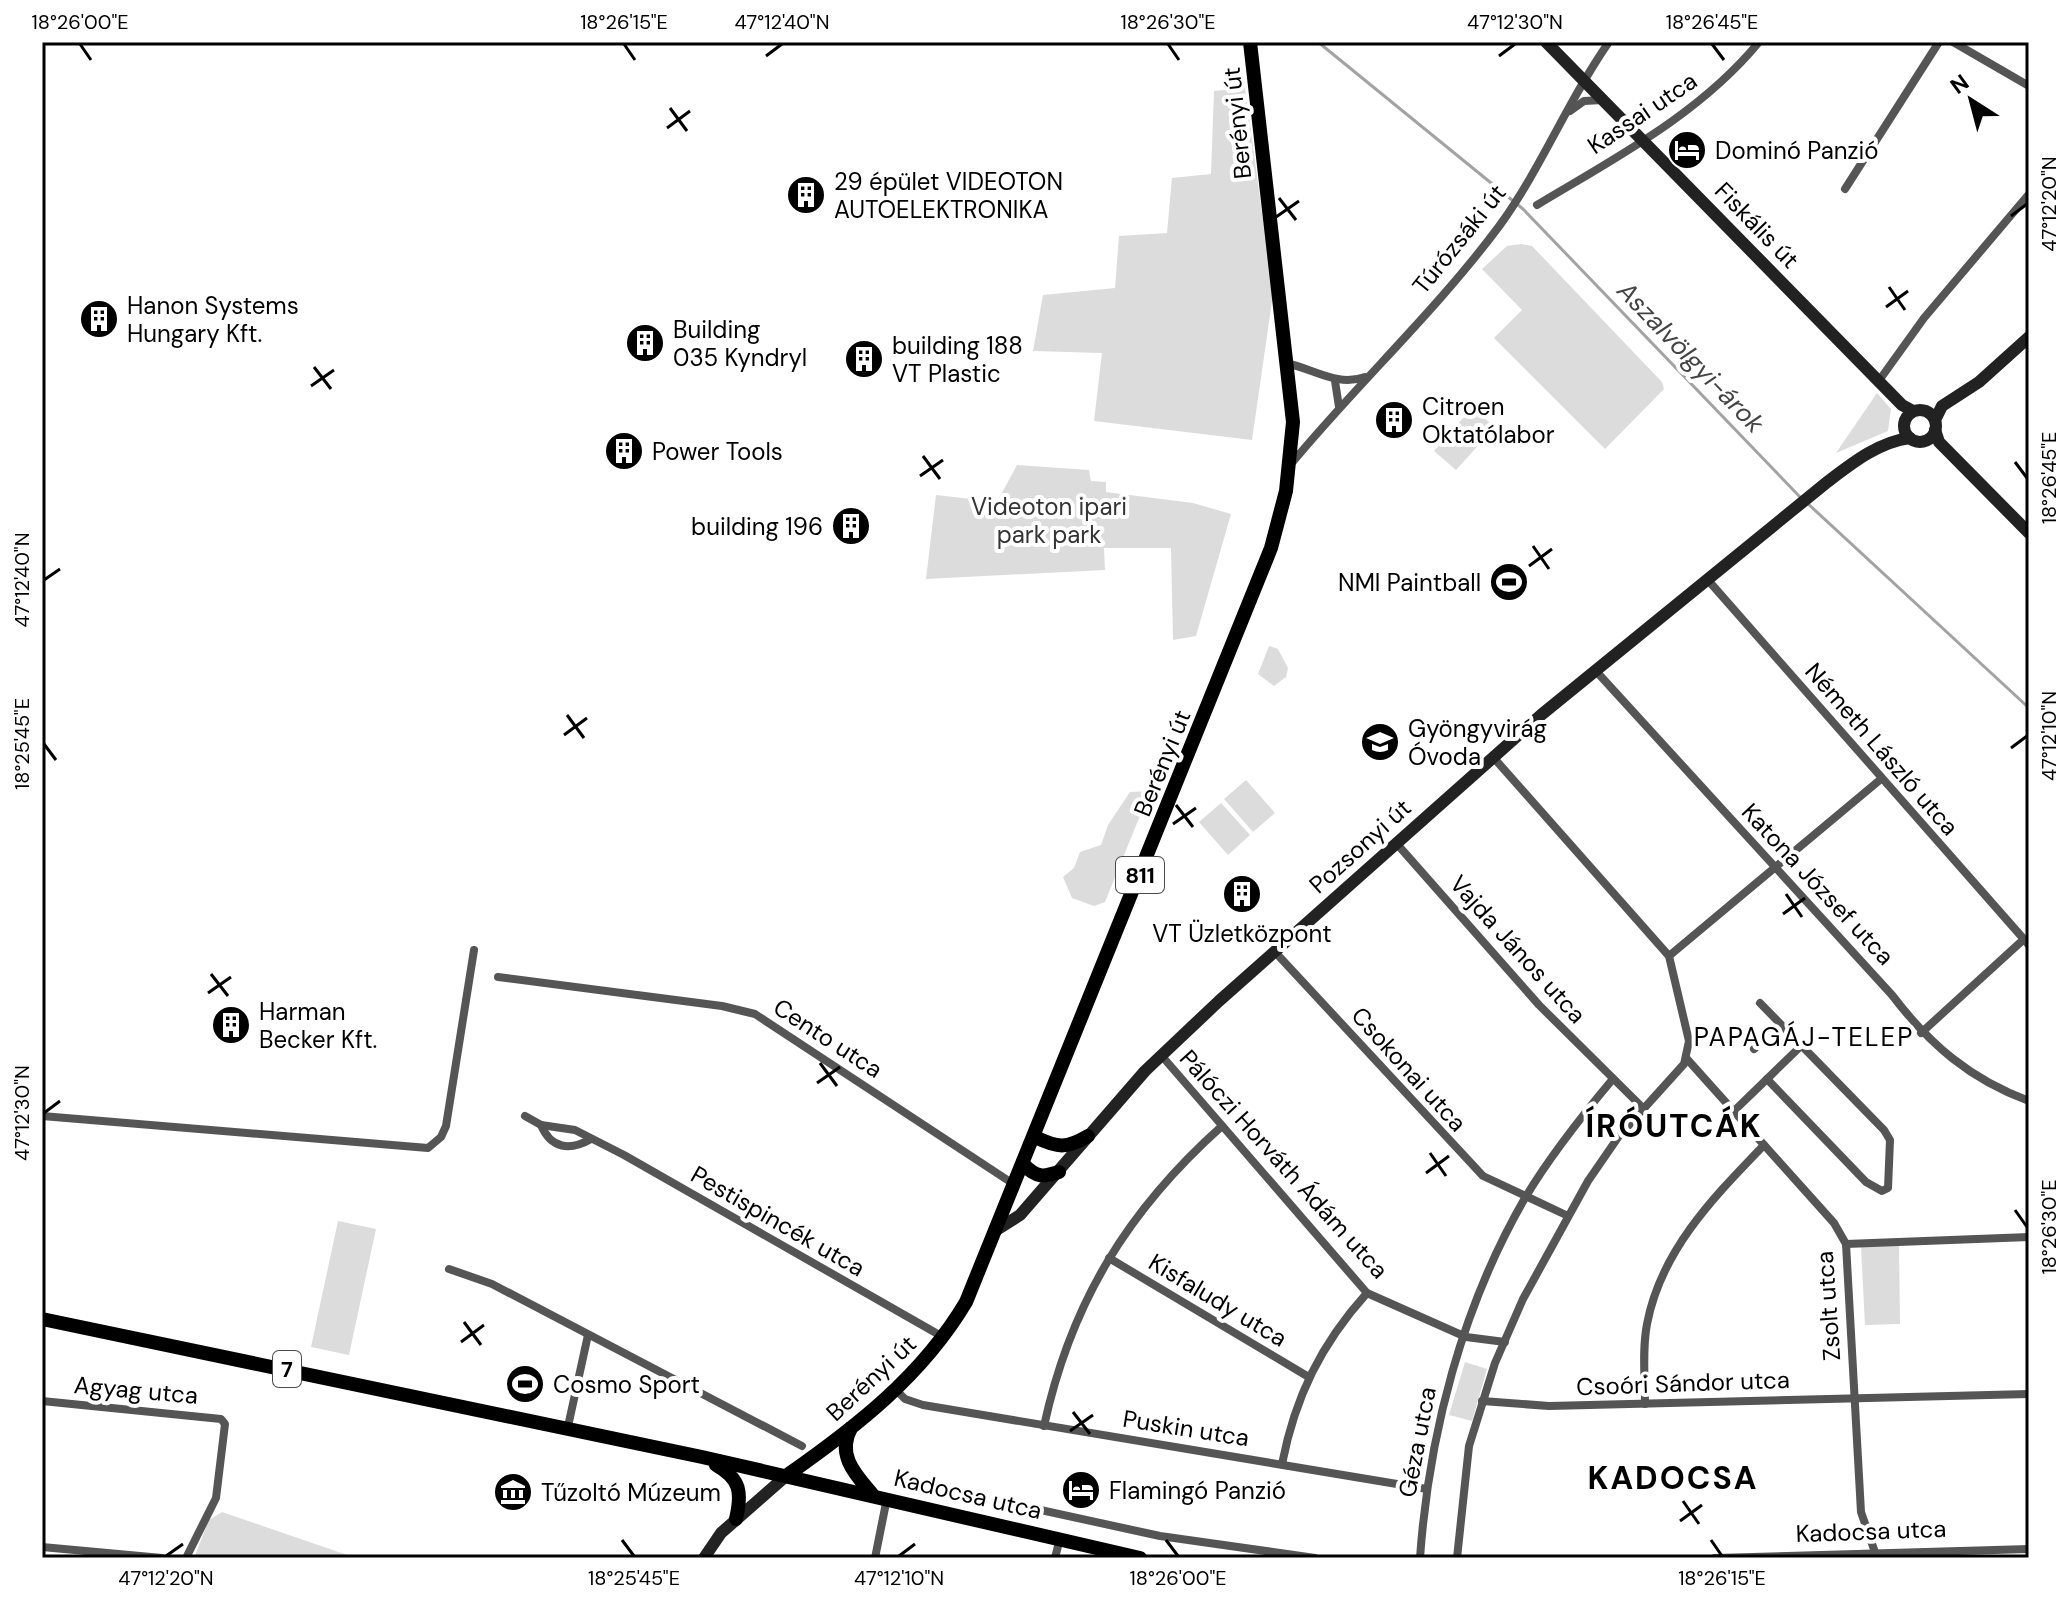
<svg xmlns="http://www.w3.org/2000/svg" width="2071" height="1600" font-family="'DM Sans',sans-serif">
<style>
.green{fill:#dcdcdc}
.lines{fill:none;stroke-linecap:round;stroke-linejoin:round}
.stream{stroke:#a3a3a3;stroke-width:3}
.street{stroke:#555;stroke-width:8}
.secondary{stroke:#222;stroke-width:12}
.primary{stroke:#000;stroke-width:14}
.ticks{fill:none;stroke:#000;stroke-width:3}
.labels{text-anchor:middle;dominant-baseline:central;stroke-width:8;stroke-linejoin:round;paint-order:stroke}
.shield{fill:#fff;stroke:#4c4c4c;stroke-width:2}
.shield-label{font-size:22px;font-weight:bold;fill:#000}
.street-label{font-size:24px;fill:#000;stroke:#fff}
.poi-label{font-size:24px;fill:#000;stroke:#fff;text-anchor:start}
.park-label{font-size:24px;fill:#333;stroke:#fff}
.water-label{font-size:26px;font-style:italic;fill:#444;stroke:#fff}
.neighbourhood-label{font-size:26px;letter-spacing:2px;fill:#000;stroke:#fff}
.district-label{font-size:32px;font-weight:bold;letter-spacing:2px;fill:#000;stroke:#fff}
.neatline{fill:none;stroke:#000;stroke-width:3}
.ticks-label{font-size:20px;text-anchor:middle;fill:#000}
</style>
<rect width="100%" height="100%" fill="#fff"/>
<g class="green">
<polygon points="1245,88 1273,294 1252,440 1094,421 1102,353 1033,351 1043,295 1115,288 1119,236 1167,233 1172,178 1211,174 1214,91"/>
<polygon points="1521,244 1532,246 1662,382 1664,389 1605,449 1494,338 1522,310 1482,269 1507,246"/>
<polygon points="1877,393 1891,409 1888,431 1836,453"/>
<polygon points="1472,408 1495,427 1456,470 1434,451"/>
<polygon points="1017,465 1089,470 1091,481 1106,482 1106,492 1193,503 1231,514 1196,636 1173,640 1171,548 1104,548 1105,570 926,579 936,495 997,502"/>
<polygon points="1269,646 1278,649 1288,668 1286,677 1274,686 1258,674"/>
<polygon points="1246,780 1275,813 1253,832 1224,799"/>
<polygon points="1150,791 1105,902 1094,906 1072,898 1063,877 1074,868 1080,852 1101,845 1108,825 1130,792"/>
<polygon points="1221,803 1250,835 1228,855 1199,822"/>
<polygon points="338,1221 376,1229 349,1355 311,1347"/>
<polygon points="1899,1245 1900,1324 1865,1325 1861,1247"/>
<polygon points="1465,1362 1487,1369 1472,1421 1449,1415"/>
<polygon points="222,1512 356,1558 194,1558 209,1520"/>
</g>
<g class="lines">
<g class="stream">
<polyline points="1318,42 1523,209 1800,497"/>
<polyline points="1806,502 2029,708"/>
</g>
<g class="street">
<polyline points="1953,42 2029,86"/>
<polyline points="1570,111 1584,101 1603,100"/>
<polyline points="1845,189 1939,42"/>
<path d="M1537,205C1615,158 1700,114 1759,42"/>
<path d="M1286,363C1314,369 1337,387 1365,377"/>
<polyline points="1335,381 1339,407"/>
<polyline points="1878,382 1924,318 2029,194"/>
<path d="M1291,464C1358,383 1437,310 1500,225C1542,167 1568,100 1609,42"/>
<polyline points="1707,579 2029,945"/>
<path d="M1595,670L1892,995C1930,1045 1970,1079 2029,1101"/>
<polyline points="1397,844 1539,1005 1643,1108"/>
<polyline points="1275,952 1483,1176 1566,1215"/>
<polyline points="1669,956 1881,779"/>
<polyline points="498,977 722,1006 755,1014 1015,1185"/>
<polyline points="1760,1003 1884,1130 1890,1140 1888,1188 1882,1191 1866,1182 1767,1079"/>
<polyline points="1921,1033 2023,940"/>
<polyline points="1754,1049 1780,1025"/>
<polyline points="1161,1055 1367,1293 1466,1337 1505,1342"/>
<polyline points="1687,1059 1834,1223 1846,1244 1861,1512 1877,1558"/>
<polyline points="1735,1110 1802,1045"/>
<polyline points="42,1116 428,1148 441,1137 446,1126 474,950"/>
<polyline points="525,1116 541,1125 575,1130 624,1155 943,1337"/>
<path d="M541,1125C551,1149 570,1151 591,1139"/>
<polyline points="1846,1244 2029,1237"/>
<polyline points="1109,1258 1307,1376"/>
<polyline points="449,1269 492,1284 802,1446"/>
<polyline points="896,1390 905,1399 923,1405 1427,1489"/>
<polyline points="42,1401 221,1419 225,1424 216,1498 186,1558"/>
<polyline points="1482,1401 1549,1406 2029,1394"/>
<path d="M1645,1404C1645,1378 1642,1350 1647,1324C1661,1250 1714,1197 1764,1145"/>
<path d="M1044,1426C1071,1302 1128,1210 1222,1126"/>
<polyline points="567,1431 588,1335"/>
<path d="M1282,1464C1295,1397 1321,1344 1367,1293"/>
<polyline points="1013,1504 1160,1536 1315,1558"/>
<polyline points="42,1547 162,1558"/>
<polyline points="875,1558 887,1498"/>
<polyline points="1055,1558 1060,1538"/>
<path d="M1420,1558C1429,1433 1462,1307 1525,1198C1550,1156 1581,1117 1612,1080"/>
<polyline points="1457,1558 1469,1446 1495,1363 1523,1299 1588,1181 1619,1136 1684,1064 1689,1041 1669,956 1493,757"/>
<polyline points="1715,1558 2029,1549"/>
</g>
<g class="secondary">
<polyline points="1546,42 1902,405 1913,411"/>
<circle cx="1920" cy="426" r="16"/>
<polyline points="1935,420 1942,406 1979,382 2029,337"/>
<polyline points="1935,430 1939,442 2029,533"/>
<path d="M998,1229L1020,1215L1145,1071L1219,1001L1541,715L1826,483C1851,464 1878,442 1910,438"/>
<polyline points="704,1558 721,1533 786,1476"/>
</g>
<g class="primary">
<path d="M1035,1137C1058,1148 1066,1149 1088,1136"/>
<path d="M1024,1165C1037,1178 1043,1177 1059,1172"/>
<polyline points="42,1319 702,1457 1140,1558"/>
<path d="M851,1428C836,1455 856,1475 872,1494"/>
<path d="M716,1465C741,1479 742,1493 736,1519"/>
<path d="M786,1476C856,1427 922,1376 966,1302L1271,548L1286,491L1293,422L1250,42"/>
</g>
</g>
<path class="ticks" d="M80,44L91,60M624,44L635,60M1168,44L1179,60M1712,44L1724,60M766,56L782,44M1499,56L1515,44M670,108L687,131M667,128L690,111M1279,198L1296,220M2011,216L2027,204M1276,217L1299,201M1889,287L1905,310M1886,307L1908,291M314,367L331,389M311,386L334,370M923,456L940,479M2015,462L2027,478M920,476L943,460M1533,546L1549,569M1529,566L1552,549M44,580L60,569M567,715L584,738M564,735L587,718M44,744L56,760M2011,748L2027,736M1176,805L1193,827M1173,824L1196,808M1786,894L1802,917M1783,914L1805,898M211,974L228,996M208,993L231,977M820,1063L837,1086M817,1083L840,1067M44,1113L60,1101M1430,1153L1446,1176M1426,1173L1449,1156M2015,1210L2027,1227M464,1322L481,1345M461,1342L484,1325M1073,1412L1090,1434M1070,1431L1093,1415M1683,1501L1699,1524M1680,1521L1702,1505M622,1540L634,1556M1166,1540L1178,1556M1711,1540L1722,1556M166,1556L183,1544M899,1556L915,1544"/>
<defs>
<g id="hotel-disc" transform="scale(2)"><circle r="9.5" fill="#000" stroke="#fff"/><path d="M-6-4.5h1.5V1H6V5H4.5V3h-9V5H-6ZM-4 0a1.8 1.8 0 1 1 3.6 0ZM.5 0V-2.5h3Q6-2.5 6 0Z" fill="#fff"/></g>
<g id="building-disc" transform="scale(2)"><circle r="9.5" fill="#000" stroke="#fff"/><path d="M-4-6H4V6H1V3H-1V6H-4ZM-2.5-4.3h1.7v1.8h-1.7ZM.8-4.3h1.7v1.8H.8ZM-2.5-1h1.7V.8h-1.7ZM.8-1h1.7V.8H.8Z" fill="#fff"/></g>
<g id="stadium-disc" transform="scale(2)"><circle r="9.5" fill="#000" stroke="#fff"/><path d="M0-5a6.5 5 0 1 0 0 10a6.5 5 0 1 0 0-10ZM-3.5-1.8h7v3.6h-7Z" fill="#fff"/></g>
<g id="school-disc" transform="scale(2)"><circle r="9.5" fill="#000" stroke="#fff"/><path d="M0-5L7-2L0 1L-7-2ZM-4 1L0 2.5L4 1V4Q0 6-4 4Z" fill="#fff"/></g>
<g id="museum-disc" transform="scale(2)"><circle r="9.5" fill="#000" stroke="#fff"/><path d="M0-6L6-3V-2H-6V-3ZM-5-1h2V3h-2ZM-1-1h2V3h-2ZM3-1h2V3H3ZM-6 4H6V6H-6Z" fill="#fff"/></g>
</defs>
<g fill-rule="evenodd">
<use href="#hotel-disc" x="1687" y="150"/>
<use href="#building-disc" x="806" y="195"/>
<use href="#building-disc" x="99" y="319"/>
<use href="#building-disc" x="645" y="343"/>
<use href="#building-disc" x="864" y="359"/>
<use href="#building-disc" x="1394" y="420"/>
<use href="#building-disc" x="624" y="451"/>
<use href="#building-disc" x="851" y="526"/>
<use href="#stadium-disc" x="1509" y="582"/>
<use href="#school-disc" x="1380" y="742"/>
<use href="#building-disc" x="1242" y="894"/>
<use href="#building-disc" x="231" y="1025"/>
<use href="#stadium-disc" x="525" y="1384"/>
<use href="#hotel-disc" x="1081" y="1490"/>
<use href="#museum-disc" x="513" y="1492"/>
</g>
<g class="labels">
<g class="shield">
<rect x="1116" y="857" width="48" height="36" rx="6"/>
<rect x="273" y="1351" width="28" height="36" rx="6"/>
</g>
<g class="shield-label">
<text x="1140" y="875">811</text>
<text x="287" y="1369">7</text>
</g>
<g class="street-label">
<text transform="translate(1642 113) rotate(-34)">Kassai utca</text>
<text transform="translate(1237 123) rotate(-96)">Berényi út</text>
<text transform="translate(1757 225) rotate(46)">Fiskális út</text>
<text transform="translate(1459 239) rotate(-51)">Túrózsáki út</text>
<text transform="translate(1882 749) rotate(49)">Németh László utca</text>
<text transform="translate(1162 763) rotate(-68)">Berényi út</text>
<text transform="translate(1360 846) rotate(-42)">Pozsonyi út</text>
<text transform="translate(1818 884) rotate(47)">Katona József utca</text>
<text transform="translate(1518 949) rotate(48)">Vajda János utca</text>
<text transform="translate(828 1038) rotate(33)">Cento utca</text>
<text transform="translate(1409 1069) rotate(48)">Csokonai utca</text>
<text transform="translate(1284 1164) rotate(48)">Pálóczi Horváth Ádám utca</text>
<text transform="translate(778 1221) rotate(30)">Pestispincék utca</text>
<text transform="translate(1218 1300) rotate(31)">Kisfaludy utca</text>
<text transform="translate(1828 1306) rotate(-94)">Zsolt utca</text>
<text transform="translate(871 1378) rotate(-43)">Berényi út</text>
<text transform="translate(1683 1383) rotate(-2)">Csoóri Sándor utca</text>
<text transform="translate(136 1390) rotate(5)">Agyag utca</text>
<text transform="translate(1186 1428) rotate(9)">Puskin utca</text>
<text transform="translate(1417 1442) rotate(-79)">Géza utca</text>
<text transform="translate(968 1494) rotate(13)">Kadocsa utca</text>
<text transform="translate(1871 1531) rotate(-2)">Kadocsa utca</text>
</g>
<g class="poi-label">
<text x="1715" y="150">Dominó Panzió</text>
<text x="834" y="181">29 épület VIDEOTON<tspan x="834" dy="28">AUTOELEKTRONIKA</tspan></text>
<text x="127" y="305">Hanon Systems<tspan x="127" dy="28">Hungary Kft.</tspan></text>
<text x="673" y="329">Building<tspan x="673" dy="28">035 Kyndryl</tspan></text>
<text x="892" y="345">building 188<tspan x="892" dy="28">VT Plastic</tspan></text>
<text x="1422" y="406">Citroen<tspan x="1422" dy="28">Oktatólabor</tspan></text>
<text x="652" y="451">Power Tools</text>
<text x="823" y="526" text-anchor="end">building 196</text>
<text x="1481" y="582" text-anchor="end">NMI Paintball</text>
<text x="1408" y="728">Gyöngyvirág<tspan x="1408" dy="28">Óvoda</tspan></text>
<text x="1242" y="933" text-anchor="middle">VT Üzletközpont</text>
<text x="259" y="1011">Harman<tspan x="259" dy="28">Becker Kft.</tspan></text>
<text x="553" y="1384">Cosmo Sport</text>
<text x="1109" y="1490">Flamingó Panzió</text>
<text x="541" y="1492">Tűzoltó Múzeum</text>
</g>
<g class="park-label">
<text x="1049" y="506">Videoton ipari<tspan x="1049" dy="28">park park</tspan></text>
</g>
<g class="water-label">
<text transform="translate(1691 357) rotate(46)">Aszalvölgyi-árok</text>
</g>
<g class="neighbourhood-label">
<text x="1804" y="1037">PAPAGÁJ-TELEP</text>
</g>
<g class="district-label">
<text x="1674" y="1126">ÍRÓUTCÁK</text>
<text x="1673" y="1478">KADOCSA</text>
</g>
</g>
<rect width="2071" height="1600" fill="none" stroke="#ffffff" stroke-width="88"/>
<g transform="translate(1971 100) rotate(324)" stroke="#ffffff" stroke-width="6" paint-order="stroke">
<path d="M0-6L14 30L0 20L-14 30Z" fill="#000000"/>
<text y="-12" font-size="22" font-weight="bold" text-anchor="middle" fill="#000000">N</text>
</g>
<rect x="44" y="44" width="1983" height="1512" class="neatline"/>
<g class="ticks-label">
<text x="80" y="29">18°26'00"E</text>
<text x="624" y="29">18°26'15"E</text>
<text x="782" y="29">47°12'40"N</text>
<text x="1168" y="29">18°26'30"E</text>
<text x="1515" y="29">47°12'30"N</text>
<text x="1712" y="29">18°26'45"E</text>
<text transform="translate(2049 204) rotate(-90)" y="7">47°12'20"N</text>
<text transform="translate(2049 478) rotate(-90)" y="7">18°26'45"E</text>
<text transform="translate(22 580) rotate(-90)" y="7">47°12'40"N</text>
<text transform="translate(2049 736) rotate(-90)" y="7">47°12'10"N</text>
<text transform="translate(22 744) rotate(-90)" y="7">18°25'45"E</text>
<text transform="translate(22 1113) rotate(-90)" y="7">47°12'30"N</text>
<text transform="translate(2049 1227) rotate(-90)" y="7">18°26'30"E</text>
<text x="166" y="1585">47°12'20"N</text>
<text x="634" y="1585">18°25'45"E</text>
<text x="899" y="1585">47°12'10"N</text>
<text x="1178" y="1585">18°26'00"E</text>
<text x="1722" y="1585">18°26'15"E</text>
</g>
</svg>
